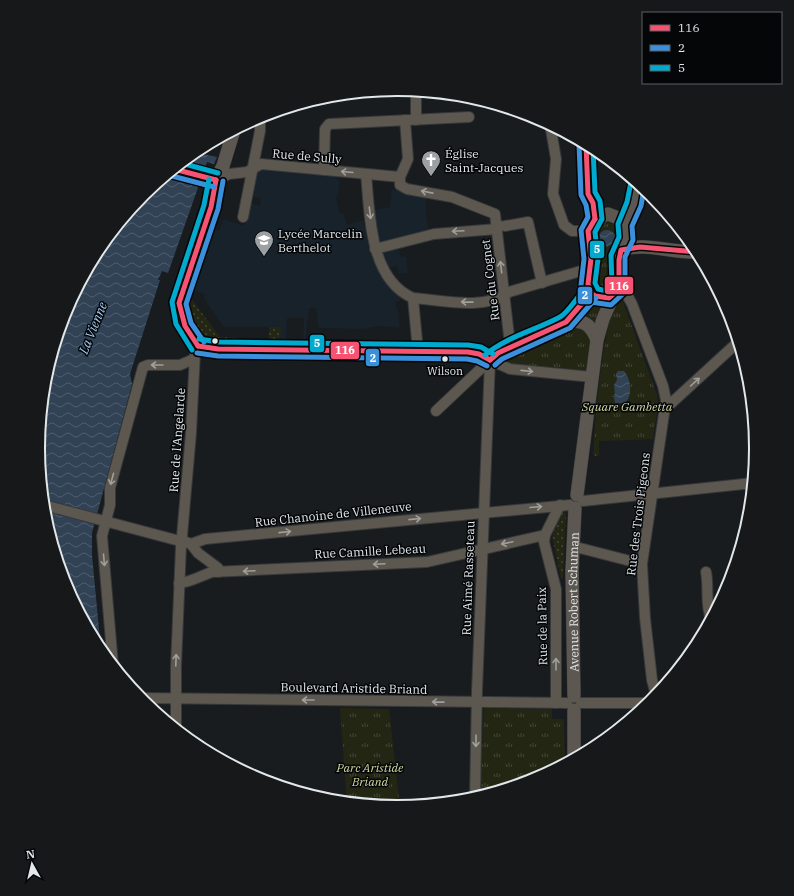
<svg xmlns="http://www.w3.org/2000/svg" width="794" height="896" font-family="'IBM Plex Serif',serif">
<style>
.built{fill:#18222b}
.grass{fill:url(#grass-dots)}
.park{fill:url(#park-tufts)}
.water{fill:url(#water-waves)}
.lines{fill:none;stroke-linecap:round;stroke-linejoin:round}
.minor-casing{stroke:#36383a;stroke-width:12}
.major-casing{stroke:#36383a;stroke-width:14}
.minor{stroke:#5c574f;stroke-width:10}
.major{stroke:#5c5851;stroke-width:13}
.bus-1-casing{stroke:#040608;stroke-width:8}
.bus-2-casing{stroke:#040608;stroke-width:8}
.bus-3-casing{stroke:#040608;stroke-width:8}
.bus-1{stroke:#f65372;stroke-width:5}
.bus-2{stroke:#3a90db;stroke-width:5}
.bus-3{stroke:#00a9ce;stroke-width:5}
.oneway{stroke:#9f9f9c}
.bus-dot{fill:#e2e7ea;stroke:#040608;stroke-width:1.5}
.labels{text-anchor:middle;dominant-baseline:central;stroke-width:3;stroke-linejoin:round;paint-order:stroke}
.bus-label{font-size:11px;fill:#e2e7ea;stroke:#040608}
.poi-label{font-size:12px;fill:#e2e7ea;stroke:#040608;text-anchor:start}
.street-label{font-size:12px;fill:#e2e7ea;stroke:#040608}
.park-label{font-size:12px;font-style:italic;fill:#d1d7a0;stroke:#040608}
.water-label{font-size:13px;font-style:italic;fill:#a9d0fb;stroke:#040608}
.rim{fill:none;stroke:#e2e7ea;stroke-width:2}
.line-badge{stroke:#040608;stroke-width:1.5}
.badge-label{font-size:11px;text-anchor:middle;font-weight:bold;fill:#fff}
</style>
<defs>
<pattern id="grass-dots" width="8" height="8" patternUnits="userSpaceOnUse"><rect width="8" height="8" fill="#242614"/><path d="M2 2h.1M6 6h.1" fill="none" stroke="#444636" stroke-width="1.8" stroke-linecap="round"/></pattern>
<pattern id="park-tufts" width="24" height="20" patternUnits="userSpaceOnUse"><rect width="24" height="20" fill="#242614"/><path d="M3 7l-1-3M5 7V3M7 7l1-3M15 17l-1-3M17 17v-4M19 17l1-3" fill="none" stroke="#444636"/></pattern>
<pattern id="water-waves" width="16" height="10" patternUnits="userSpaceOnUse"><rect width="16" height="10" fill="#314255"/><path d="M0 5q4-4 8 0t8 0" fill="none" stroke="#4f5d6e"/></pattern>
</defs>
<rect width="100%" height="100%" fill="#191c1e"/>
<g class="built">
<polygon points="259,169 302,174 302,171 338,174 337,180 340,181 338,196 336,197 339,213 343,213 347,225 363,220 364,226 368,225 374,258 401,300 395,302 398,310 400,328 380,326 363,329 320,328 318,327 316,308 309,308 305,343 303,343 304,318 287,318 286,343 280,343 280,327 224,327 204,299 205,294 192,290 213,229 219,231 223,219 244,226 248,206 251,204 260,205 261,198 253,197 251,193 255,172"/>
<polygon points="392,190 426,194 426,215 429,231 379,244 373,210 390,207"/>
<polygon points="398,246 401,257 406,256 408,273 399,274 397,266 388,268 381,250"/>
</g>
<g class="grass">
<path d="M188,297H190L220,337L238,338V340C216,340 197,340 189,315C187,309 186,303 188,297Z"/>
<polygon points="269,327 281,327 280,343 269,343"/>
<polygon points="562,512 566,513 563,577 561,578 552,536"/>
</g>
<g class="park">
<polygon points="606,219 617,223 623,234 616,283 611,292 600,293 593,286 594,234 597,225"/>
<path d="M620,300L623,302L657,395L658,404L653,439L599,441V456H594C593,435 604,307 620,300Z"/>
<path d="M592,301C606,304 600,322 597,333L573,319L586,302Z"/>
<polygon points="575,326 593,333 589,371 508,364 507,356"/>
<polygon points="340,708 389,709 400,807 347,802"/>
<polygon points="484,708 552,709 552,719 564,719 565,763 534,780 480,796"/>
</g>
<g class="water">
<polygon points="207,145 203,154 217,157 214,164 207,162 168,273 162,271 158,280 160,280 130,374 132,384 92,533 92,555 101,651 65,585 52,542 52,537 50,534 45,518 38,448 45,378 65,310 99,248 143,194 198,149"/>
<circle cx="607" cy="238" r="8"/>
<path d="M618,371H624C631,379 633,396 625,403H615L614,397H611L615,395L614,385L617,380L616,374Z"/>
</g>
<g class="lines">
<g class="minor-casing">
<g id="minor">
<polyline points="405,120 408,159 400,177 400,185 407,189 452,197 495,214 509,336 513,347"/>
<polyline points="416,120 416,91"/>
<polyline points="550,124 556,159 553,194 564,225 572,231 588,231"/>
<polyline points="324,170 325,129 329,124 469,117"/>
<path d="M366,174C370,214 369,279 413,298C441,300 486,311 509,292L591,268"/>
<polyline points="216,180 229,174 247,172 261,164 400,177"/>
<polyline points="243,217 260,131 260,116"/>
<polyline points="505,226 528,222 542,283"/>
<polyline points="375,249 434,234 497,229 500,226"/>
<polyline points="619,289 627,295 632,304 663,386 666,400 642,564 645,618 652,680 656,695"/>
<polyline points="413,298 418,351"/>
<polyline points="490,360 510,369 592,377"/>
<polyline points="666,408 738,342"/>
<polyline points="436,411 490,360"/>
<polyline points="583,501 753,483"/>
<polyline points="44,505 176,540"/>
<polyline points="182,536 191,433 195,353"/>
<polyline points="186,542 191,544 205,539 570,505"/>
<polyline points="191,544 198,553 218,568 218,572"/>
<polyline points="572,546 642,564"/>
<path d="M706,572C709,587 705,605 711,619"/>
<path d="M179,583C192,582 200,576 212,572L427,562L545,535"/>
<polyline points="113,665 102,536 110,505 110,488 143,367 148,365 180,365 194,359"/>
<polyline points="140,698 567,703"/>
<polyline points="556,703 556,589 544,542 545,535 560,505"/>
<polyline points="581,703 649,703"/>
<polyline points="176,728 176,666 181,546"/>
<polyline points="475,798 477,691 490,360"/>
</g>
</g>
<g class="major-casing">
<g id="major">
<path d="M234,130L223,166L216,180L211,207L179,303C180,321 187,332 198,346L218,349L468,352L479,354L490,360L498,353L566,322L584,299L591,293"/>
<polyline points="586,144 587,185 588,194 593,203 595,219"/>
<polyline points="174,169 216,180"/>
<path d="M608,214L621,219C624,223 626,226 627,230C628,242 617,251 617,262C617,272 623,281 619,290C613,303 595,300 589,288L591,259L588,231L591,224L595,219Z"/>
<polyline points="625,225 634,204 638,183"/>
<path d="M621,250C646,242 671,253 698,252"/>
<path d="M566,322C583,319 591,324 597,340"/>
<polyline points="577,495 597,340 603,319 613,296"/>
<path id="s1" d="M574,696L572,571L575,508"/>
<polyline points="574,758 574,710"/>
</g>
</g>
<use href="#minor" class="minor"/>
<use href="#major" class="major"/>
<g class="bus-1-casing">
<g id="bus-1">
<polyline points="586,144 588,194 593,203 595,219"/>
<polyline points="174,169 216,180"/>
<polyline points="595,219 588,231 591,259 588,284 591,293 595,296 609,298 619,289 619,260 621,250 640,247 697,252"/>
<polyline points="198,346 218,349 468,352 479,354 490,360"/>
<polyline points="198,346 185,326 179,303 211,207 216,180"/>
<polyline points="490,360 498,353 566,322 591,293"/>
</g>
</g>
<g class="bus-2-casing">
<g id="bus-2">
<polyline points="579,144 581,195 586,205 588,217 581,230 584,259 581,285 585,296 591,302 611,305 625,292 625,257 633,240 632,226 641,206 644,189"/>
<polyline points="172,176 214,187"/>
<polyline points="204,342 191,323 186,304 218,209 223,181"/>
<polyline points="197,353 218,356 467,359 477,361 487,366"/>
<polyline points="495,365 502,359 570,328 596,298"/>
</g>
</g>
<g class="bus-3-casing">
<g id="bus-3">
<polyline points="593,148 595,192 600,201 602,219 595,232 598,259 595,283 598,289 607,291 612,286 611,255 619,237 618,224 627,202 631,182"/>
<polyline points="181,163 218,173"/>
<polyline points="199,339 219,342 468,345 481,347 493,354"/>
<polyline points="192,350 176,324 172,302 204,205 209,179"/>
<path d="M485,355C506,337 536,330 560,317C569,312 578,295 586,288"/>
</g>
</g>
<use href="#bus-1" class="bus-1"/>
<use href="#bus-2" class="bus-2"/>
<use href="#bus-3" class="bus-3"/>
</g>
<defs><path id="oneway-shaft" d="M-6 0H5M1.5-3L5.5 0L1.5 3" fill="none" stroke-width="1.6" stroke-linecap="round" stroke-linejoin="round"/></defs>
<g class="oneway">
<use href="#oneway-shaft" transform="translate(347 172) rotate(-175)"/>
<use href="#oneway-shaft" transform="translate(427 192) rotate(-169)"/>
<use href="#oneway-shaft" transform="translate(370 213) rotate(83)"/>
<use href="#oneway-shaft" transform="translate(458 231) rotate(177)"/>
<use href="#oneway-shaft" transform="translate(501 267) rotate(-97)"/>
<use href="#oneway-shaft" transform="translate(467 302) rotate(-179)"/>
<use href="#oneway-shaft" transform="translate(157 365) rotate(-180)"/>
<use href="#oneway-shaft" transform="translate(527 371) rotate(6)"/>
<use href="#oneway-shaft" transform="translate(695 382) rotate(-42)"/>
<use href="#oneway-shaft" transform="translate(112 479) rotate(105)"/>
<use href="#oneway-shaft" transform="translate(536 507) rotate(-5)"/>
<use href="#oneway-shaft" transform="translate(415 519) rotate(-6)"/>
<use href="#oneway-shaft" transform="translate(285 532) rotate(-6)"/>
<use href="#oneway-shaft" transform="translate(507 543) rotate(168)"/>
<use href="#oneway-shaft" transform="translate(104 560) rotate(85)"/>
<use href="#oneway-shaft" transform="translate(379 564) rotate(177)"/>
<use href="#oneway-shaft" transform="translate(249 571) rotate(177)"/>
<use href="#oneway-shaft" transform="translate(176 660) rotate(-88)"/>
<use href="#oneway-shaft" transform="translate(556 664) rotate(-90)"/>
<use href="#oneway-shaft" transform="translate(308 700) rotate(-180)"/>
<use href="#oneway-shaft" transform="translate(438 702) rotate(-179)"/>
<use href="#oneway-shaft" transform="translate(476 741) rotate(91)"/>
</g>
<defs>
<g id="church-pin" transform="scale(1)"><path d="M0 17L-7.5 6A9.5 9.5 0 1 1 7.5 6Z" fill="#9ca0a3" stroke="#040608"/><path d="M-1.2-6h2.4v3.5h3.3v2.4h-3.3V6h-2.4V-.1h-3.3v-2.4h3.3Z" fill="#fff"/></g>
<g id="school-pin" transform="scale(1)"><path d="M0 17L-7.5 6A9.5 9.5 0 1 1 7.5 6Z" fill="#9ca0a3" stroke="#040608"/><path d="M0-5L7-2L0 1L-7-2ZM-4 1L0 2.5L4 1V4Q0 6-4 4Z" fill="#fff"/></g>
</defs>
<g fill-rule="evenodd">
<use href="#church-pin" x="431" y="160"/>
<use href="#school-pin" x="264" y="240"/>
</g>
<g class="bus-dot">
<circle cx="215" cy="341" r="3.5"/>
<circle cx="445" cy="359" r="3.5"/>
</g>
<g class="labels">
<g class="bus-label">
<text x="445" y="371">Wilson</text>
</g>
<g class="poi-label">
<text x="445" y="153">Église<tspan x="445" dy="14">Saint-Jacques</tspan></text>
<text x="278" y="233">Lycée Marcelin<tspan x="278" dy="14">Berthelot</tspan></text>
</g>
<g class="street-label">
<text transform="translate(307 156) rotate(5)">Rue de Sully</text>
<text transform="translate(490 280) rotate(-97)">Rue du Cognet</text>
<text transform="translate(177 440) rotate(-86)">Rue de l'Angelarde</text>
<text transform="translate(333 514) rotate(-6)">Rue Chanoine de Villeneuve</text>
<text transform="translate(638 514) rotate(-83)">Rue des Trois Pigeons</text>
<text transform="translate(370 551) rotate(-3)">Rue Camille Lebeau</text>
<text transform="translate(468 578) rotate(-88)">Rue Aimé Rasseteau</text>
<text stroke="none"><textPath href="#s1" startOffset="94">Avenue Robert Schuman</textPath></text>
<text transform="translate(542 626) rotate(-91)">Rue de la Paix</text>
<text transform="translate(354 688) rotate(1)">Boulevard Aristide Briand</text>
</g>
<g class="park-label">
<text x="627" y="406">Square Gambetta</text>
<text x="370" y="767">Parc Aristide<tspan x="370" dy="14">Briand</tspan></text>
</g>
<g class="water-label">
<text transform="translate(93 328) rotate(-68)">La Vienne</text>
</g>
</g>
<path d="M0 0H794V896H0ZM45 448a352 352 0 1 1 704 0a352 352 0 1 1-704 0Z" fill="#16181a" fill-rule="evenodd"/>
<path class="rim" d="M45 448a352 352 0 1 1 704 0a352 352 0 1 1-704 0Z"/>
<g class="line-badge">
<rect x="589" y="240" width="16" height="19" rx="4" fill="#00a9ce"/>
<rect x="604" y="276" width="30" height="19" rx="4" fill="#f65372"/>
<rect x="577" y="286" width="16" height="19" rx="4" fill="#3a90db"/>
<rect x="309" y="334" width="16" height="19" rx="4" fill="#00a9ce"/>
<rect x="330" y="341" width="30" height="19" rx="4" fill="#f65372"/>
<rect x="365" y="348" width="15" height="19" rx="4" fill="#3a90db"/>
</g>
<g class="badge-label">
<text x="597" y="253">5</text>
<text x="619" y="290">116</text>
<text x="585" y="299">2</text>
<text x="317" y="347">5</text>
<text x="345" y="354">116</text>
<text x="373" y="362">2</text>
</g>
<rect x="642" y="12" width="140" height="72" fill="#040608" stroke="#5d6062"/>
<rect x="650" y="25" width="20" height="6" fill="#f65372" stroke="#5d6062"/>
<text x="678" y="32" font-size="12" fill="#e2e7ea">116</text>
<rect x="650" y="45" width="20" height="6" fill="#3a90db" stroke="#5d6062"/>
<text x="678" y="52" font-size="12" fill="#e2e7ea">2</text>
<rect x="650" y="65" width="20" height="6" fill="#00a9ce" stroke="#5d6062"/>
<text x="678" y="72" font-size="12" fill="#e2e7ea">5</text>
<g transform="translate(32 864) rotate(352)" stroke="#040608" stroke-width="3" paint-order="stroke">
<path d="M0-3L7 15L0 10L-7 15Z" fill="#e2e7ea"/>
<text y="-6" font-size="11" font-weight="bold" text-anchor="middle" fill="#e2e7ea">N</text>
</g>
</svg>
